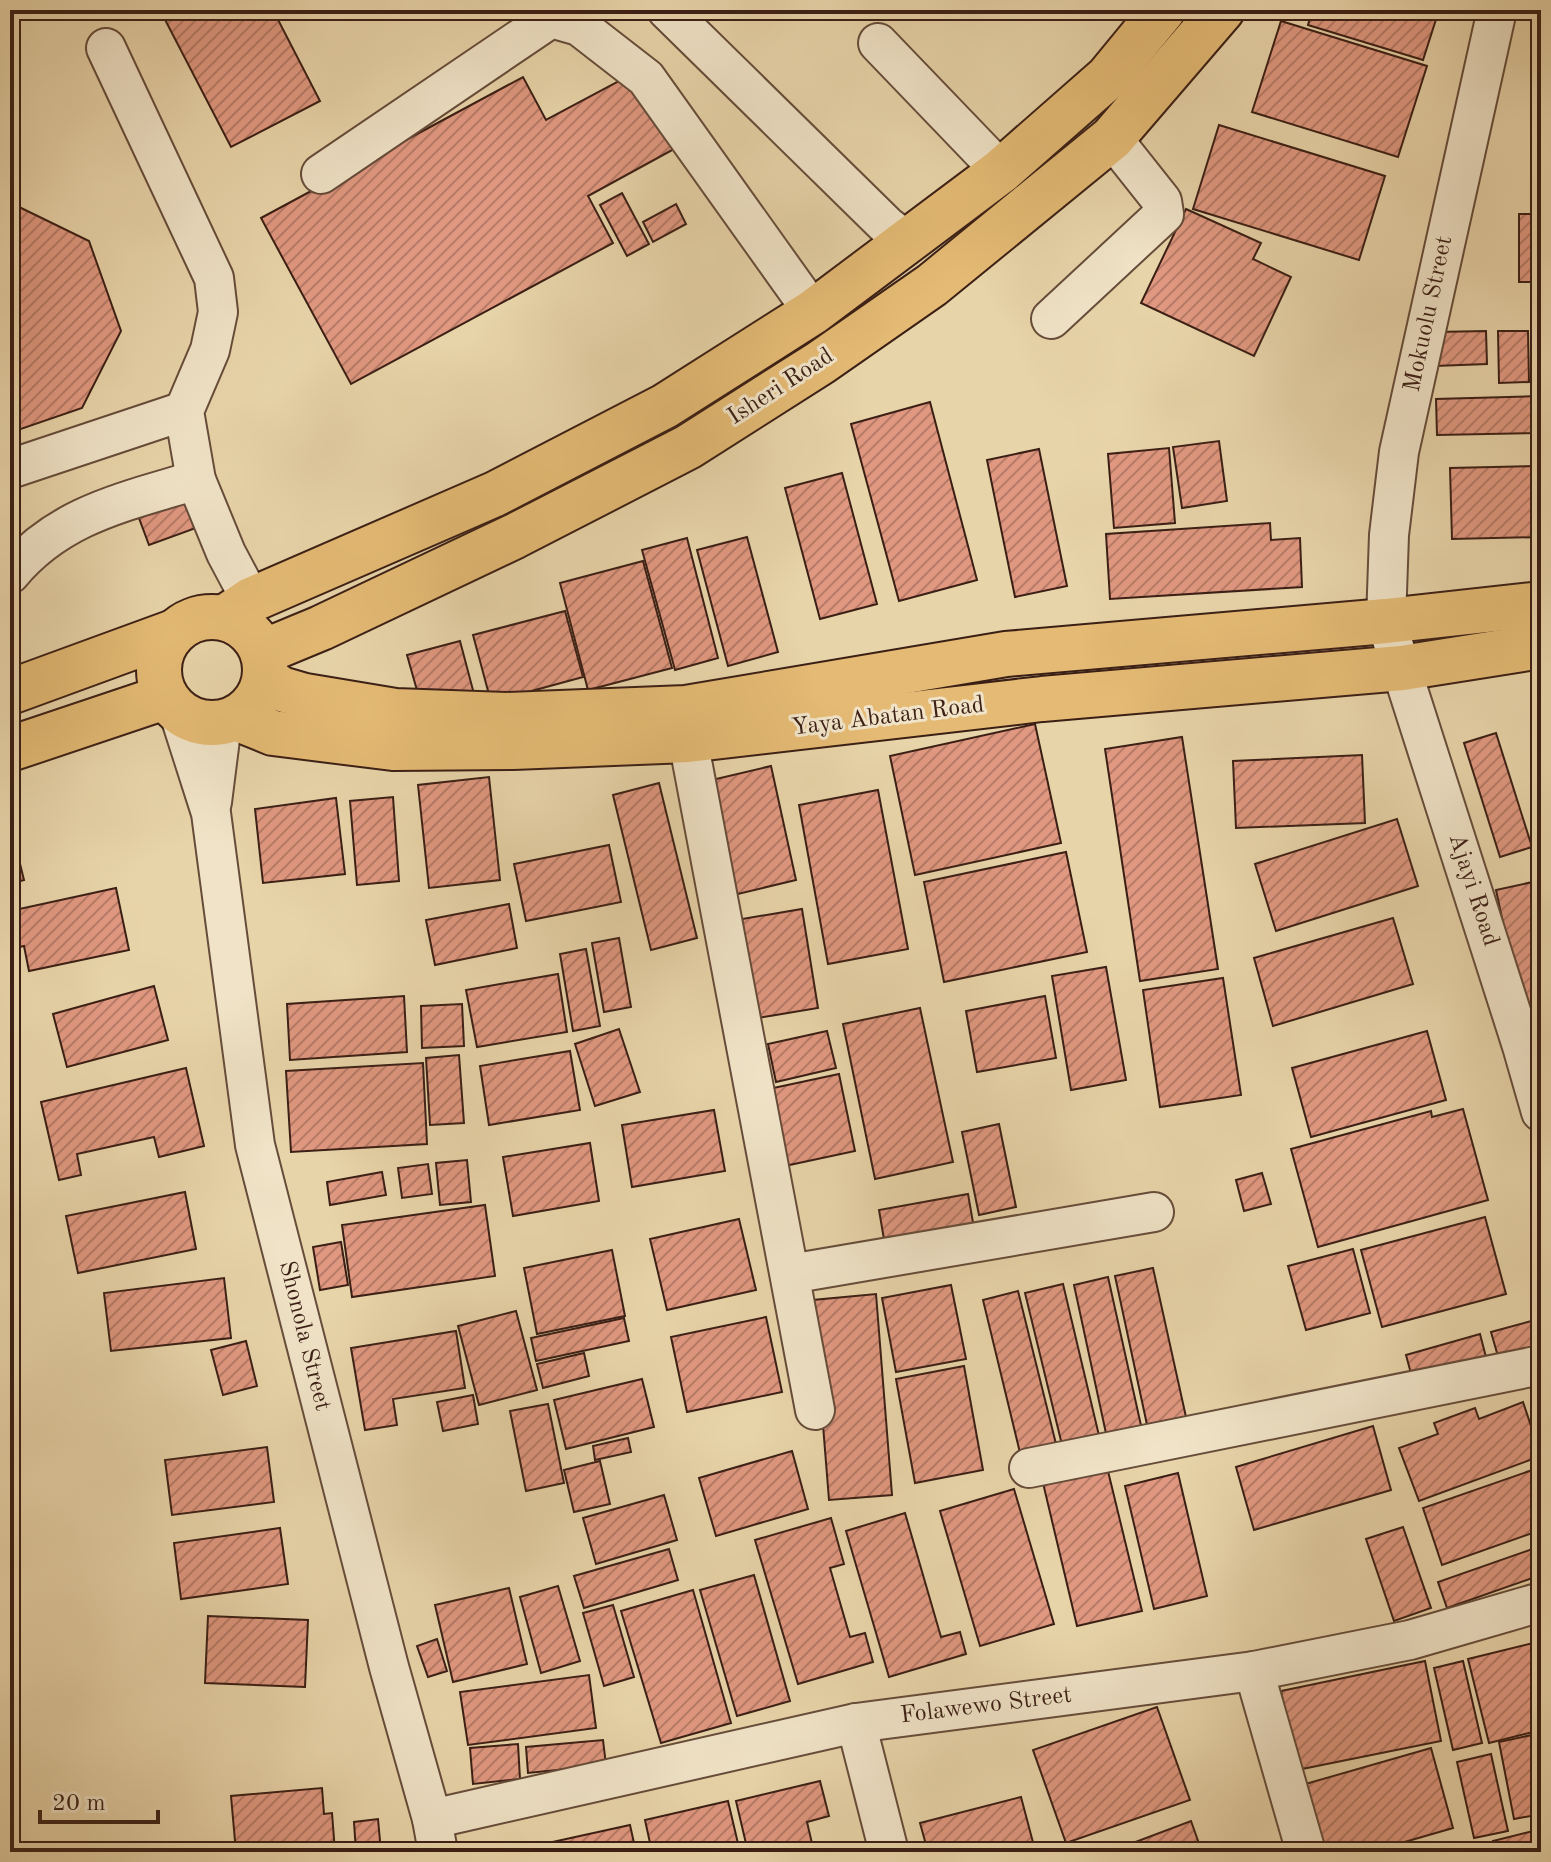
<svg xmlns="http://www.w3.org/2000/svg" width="1551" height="1862" font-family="'Old Standard TT',serif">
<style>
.building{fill:url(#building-hatch);stroke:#3b1f15;stroke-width:2}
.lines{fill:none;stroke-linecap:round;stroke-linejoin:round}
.minor-casing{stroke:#664c3a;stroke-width:42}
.major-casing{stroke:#3b1f15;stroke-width:48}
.minor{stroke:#f0e3c7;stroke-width:38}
.major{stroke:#e4ba74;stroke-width:44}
.labels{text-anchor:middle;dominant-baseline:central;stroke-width:6;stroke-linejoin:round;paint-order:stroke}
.street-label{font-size:24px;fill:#3b1f15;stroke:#f0e3c7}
</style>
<defs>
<pattern id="building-hatch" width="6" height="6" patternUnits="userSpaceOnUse" patternTransform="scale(2)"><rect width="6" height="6" fill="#e09880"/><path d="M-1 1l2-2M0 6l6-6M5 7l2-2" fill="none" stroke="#b77b68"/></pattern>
</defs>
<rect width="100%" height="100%" fill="#e8d4a9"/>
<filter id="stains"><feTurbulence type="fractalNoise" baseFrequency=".0025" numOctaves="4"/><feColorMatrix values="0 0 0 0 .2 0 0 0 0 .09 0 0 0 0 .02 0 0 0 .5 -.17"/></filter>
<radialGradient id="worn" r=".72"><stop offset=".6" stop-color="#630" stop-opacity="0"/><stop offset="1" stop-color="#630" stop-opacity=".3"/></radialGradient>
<g class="building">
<polygon points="160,10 273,10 320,101 231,147"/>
<polygon points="1312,10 1439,10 1423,60 1308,25"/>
<polygon points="1281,21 1427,66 1398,157 1252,112"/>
<polygon points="632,74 674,149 588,196 613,243 351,384 261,218 523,77 546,120"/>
<polygon points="1219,125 1385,176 1359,260 1193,209"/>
<polygon points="622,193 649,244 627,256 600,205"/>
<polygon points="676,204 686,224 653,242 643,222"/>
<polygon points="17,206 89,241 121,331 82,408 15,431 10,428 10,208"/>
<polygon points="1186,209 1261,243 1253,259 1291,277 1254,356 1141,303"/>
<rect x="1519" y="214" width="22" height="68"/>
<polygon points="1486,331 1487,364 1435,366 1435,332"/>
<polygon points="1498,331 1528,331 1529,382 1499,383"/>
<polygon points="1541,396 1541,433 1437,435 1436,399"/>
<polygon points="930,402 977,580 899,601 851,424"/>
<polygon points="1219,441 1227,501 1182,508 1173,447"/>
<polygon points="1169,448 1175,523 1114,528 1108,454"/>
<polygon points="1039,449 1067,586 1015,597 987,460"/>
<polygon points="1541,466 1541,537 1452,539 1450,468"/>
<polygon points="842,473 877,604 820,619 785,488"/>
<polygon points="194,489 207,524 149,545 136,510"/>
<polygon points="1270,523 1271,540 1300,538 1302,587 1110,599 1106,534"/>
<polygon points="747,537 778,652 728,666 697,550"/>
<polygon points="687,538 718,658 675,670 642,550"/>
<polygon points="643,561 672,668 588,690 560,583"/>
<polygon points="565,611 583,677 491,702 473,635"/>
<polygon points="460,641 474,694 422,708 407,655"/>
<polygon points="1035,724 1061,843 915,875 890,756"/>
<polygon points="1496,733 1532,847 1500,857 1464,743"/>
<polygon points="1182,737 1218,969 1140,981 1105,749"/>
<polygon points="1362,755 1365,823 1236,828 1233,761"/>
<polygon points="771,766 796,880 725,897 699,783"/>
<polygon points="489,777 500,880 429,888 418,785"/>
<polygon points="659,783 697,938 651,950 613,795"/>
<polygon points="878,790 908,949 828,964 799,805"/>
<polygon points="393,797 399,881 357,885 350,801"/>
<polygon points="336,798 345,874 263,883 255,809"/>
<polygon points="1397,819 1418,886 1276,931 1255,864"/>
<polygon points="10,823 24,880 10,884"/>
<polygon points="609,845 621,902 526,921 514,864"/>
<polygon points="1066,852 1087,952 944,982 924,882"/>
<polygon points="1537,881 1541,901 1541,1027 1526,1030 1496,890"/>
<polygon points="116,888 129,950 29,971 24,946 10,949 10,911"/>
<polygon points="509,904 517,948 435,965 426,920"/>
<polygon points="802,909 818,1008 758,1018 742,919"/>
<polygon points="1393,918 1413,984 1273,1026 1254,958"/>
<polygon points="619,938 631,1007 604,1012 592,943"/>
<polygon points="586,949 600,1026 573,1031 560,954"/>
<polygon points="1106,967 1126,1080 1071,1090 1052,976"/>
<polygon points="558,974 567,1032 477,1047 466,990"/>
<polygon points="1223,978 1241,1095 1160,1107 1143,990"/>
<polygon points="154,986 168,1040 67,1067 53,1014"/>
<polygon points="404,996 407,1052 290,1060 287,1004"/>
<polygon points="1045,996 1056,1058 977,1072 966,1011"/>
<polygon points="462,1004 464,1046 422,1048 421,1006"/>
<polygon points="920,1008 953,1162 875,1179 843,1024"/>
<polygon points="619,1029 640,1092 595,1106 575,1044"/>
<polygon points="827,1031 836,1068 776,1082 768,1044"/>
<polygon points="1427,1031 1446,1100 1311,1137 1292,1068"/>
<polygon points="570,1051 580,1110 489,1125 480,1066"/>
<polygon points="459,1055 464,1123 430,1125 426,1058"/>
<polygon points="423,1063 427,1144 291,1152 286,1071"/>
<polygon points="186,1068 204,1146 159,1157 154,1137 77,1154 81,1175 59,1180 41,1102"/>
<polygon points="839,1074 855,1151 780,1167 764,1090"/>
<polygon points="1463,1109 1488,1200 1318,1247 1291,1149 1431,1111 1432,1117"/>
<polygon points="714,1110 725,1171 632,1187 622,1125"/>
<polygon points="999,1124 1016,1207 979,1215 962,1132"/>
<polygon points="590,1143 599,1201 513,1216 503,1157"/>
<polygon points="467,1160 471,1202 440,1205 436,1163"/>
<polygon points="428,1164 432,1194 402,1198 398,1168"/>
<polygon points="382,1172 386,1195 330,1205 327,1182"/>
<polygon points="1262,1173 1271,1204 1244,1211 1236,1180"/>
<polygon points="185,1192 196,1249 78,1273 66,1216"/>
<polygon points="968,1194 975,1234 886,1251 879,1210"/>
<polygon points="485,1205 495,1276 352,1297 342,1225"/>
<polygon points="1485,1217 1506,1294 1382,1327 1361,1250"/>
<polygon points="739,1219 756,1290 667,1310 650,1239"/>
<polygon points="341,1242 348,1285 320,1290 313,1247"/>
<polygon points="1353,1249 1370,1313 1306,1330 1288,1266"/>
<polygon points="612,1250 625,1316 537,1334 524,1268"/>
<polygon points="1153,1268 1188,1426 1149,1434 1115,1276"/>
<polygon points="1108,1277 1142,1430 1107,1438 1074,1285"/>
<polygon points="224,1278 231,1338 111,1351 104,1293"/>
<polygon points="1063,1284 1101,1444 1064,1453 1025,1293"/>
<polygon points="951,1285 966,1359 896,1372 882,1298"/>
<polygon points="1018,1291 1058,1452 1022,1461 983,1300"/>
<polygon points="876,1294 892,1495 829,1500 813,1300"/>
<polygon points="516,1311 537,1390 479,1405 458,1326"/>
<polygon points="766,1317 782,1392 687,1412 671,1337"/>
<polygon points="624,1318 629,1341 536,1361 531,1338"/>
<polygon points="1535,1320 1541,1349 1499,1360 1491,1332"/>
<polygon points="456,1331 465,1388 393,1399 397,1425 365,1430 351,1348"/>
<polygon points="1480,1334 1487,1361 1413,1381 1406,1355"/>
<polygon points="246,1341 257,1386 223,1395 211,1350"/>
<polygon points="584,1353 589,1376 543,1388 537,1364"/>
<polygon points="964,1366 983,1470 915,1483 896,1379"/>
<polygon points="642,1379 654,1427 566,1449 554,1400"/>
<polygon points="473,1395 478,1424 443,1431 437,1402"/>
<polygon points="1523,1402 1541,1456 1419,1501 1399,1448 1438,1434 1434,1423 1475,1408 1479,1419"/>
<polygon points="548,1404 564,1483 526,1491 510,1411"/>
<polygon points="1373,1426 1391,1490 1254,1530 1236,1467"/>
<polygon points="628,1438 631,1452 595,1460 593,1446"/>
<polygon points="267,1447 274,1502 172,1515 165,1460"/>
<polygon points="792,1451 808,1509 716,1536 699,1478"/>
<polygon points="600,1461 610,1504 574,1512 564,1470"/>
<polygon points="1107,1467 1142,1611 1077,1626 1043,1483"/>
<polygon points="1541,1467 1541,1530 1442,1565 1423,1508"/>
<polygon points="1178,1473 1207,1596 1154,1609 1125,1486"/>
<polygon points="1014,1489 1054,1624 980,1646 940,1511"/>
<polygon points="664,1495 677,1540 596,1564 583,1518"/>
<polygon points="905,1513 941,1637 960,1632 966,1654 889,1677 846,1531"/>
<polygon points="831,1518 844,1564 830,1568 850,1637 865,1633 873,1662 798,1684 755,1540"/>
<polygon points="1403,1527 1431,1608 1394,1621 1366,1539"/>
<polygon points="280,1528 288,1584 181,1599 174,1543"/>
<polygon points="1541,1546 1541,1575 1447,1608 1438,1582"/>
<polygon points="669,1549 678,1580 584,1608 574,1576"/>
<polygon points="754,1575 790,1701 737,1716 700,1590"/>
<polygon points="558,1586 580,1661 541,1673 520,1597"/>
<polygon points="509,1588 527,1664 453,1682 435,1605"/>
<polygon points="693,1590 731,1723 661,1743 621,1611"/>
<polygon points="613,1605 634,1677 604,1686 583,1613"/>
<polygon points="208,1616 308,1620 305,1687 205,1683"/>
<polygon points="437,1639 447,1671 428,1677 417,1646"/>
<polygon points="1541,1641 1541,1730 1489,1743 1468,1659"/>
<polygon points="1425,1661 1441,1741 1297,1770 1281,1691"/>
<polygon points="1463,1661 1482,1743 1453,1750 1434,1668"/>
<polygon points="589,1675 596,1728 468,1745 460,1692"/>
<polygon points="1157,1707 1190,1800 1066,1843 1033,1750"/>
<polygon points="1541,1733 1541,1814 1514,1819 1499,1742"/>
<polygon points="603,1740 606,1765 528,1773 526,1747"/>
<polygon points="518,1744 520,1779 473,1784 470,1748"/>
<polygon points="1431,1748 1453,1828 1370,1852 1321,1852 1302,1785"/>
<polygon points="1491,1754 1508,1831 1474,1838 1457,1762"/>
<polygon points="820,1781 829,1816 807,1822 814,1852 748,1852 736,1801"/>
<polygon points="322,1788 324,1814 332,1813 335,1852 236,1852 231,1796"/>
<polygon points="1021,1797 1035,1850 1025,1852 928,1852 920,1823"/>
<polygon points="728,1801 740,1852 652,1852 645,1820"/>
<polygon points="378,1819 381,1852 356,1852 354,1822"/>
<polygon points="1191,1821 1202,1852 1109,1852"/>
<polygon points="630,1825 636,1852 507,1852"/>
<polygon points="1541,1829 1541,1852 1496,1852 1493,1841"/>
</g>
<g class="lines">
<g class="minor-casing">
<g id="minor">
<polyline points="667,10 887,226 908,242"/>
<polyline points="1497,10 1399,452 1389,535 1386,621 1522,1046 1541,1112"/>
<polyline points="878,43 1001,171"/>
<polyline points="106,48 214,278 218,312 210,350 184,411 196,480 226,553 251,600"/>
<polyline points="321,174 551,18 579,26 646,78 813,312"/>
<polyline points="1051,319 1164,214 1162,201 1112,138"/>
<polyline points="10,469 184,411"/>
<path d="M10,574C60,514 125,502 196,480"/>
<polyline points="179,713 211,813 255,1145 389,1667 432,1819 438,1852"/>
<polyline points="686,713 688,740 815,1410"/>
<polyline points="212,802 222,723"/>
<polyline points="790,1274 1154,1212"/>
<polyline points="1029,1468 1541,1365"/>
<polyline points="1254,1671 1306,1852"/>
<polyline points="856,1723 889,1852"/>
<polyline points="432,1819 856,1723 1254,1671 1410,1640 1541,1602"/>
</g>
</g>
<g class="major-casing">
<g id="major">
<circle cx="212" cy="670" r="53"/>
<polyline points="224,618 251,600 495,494 665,406 813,312 1001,171 1108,77 1163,10"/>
<polyline points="263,652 321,628 515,536 688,447 820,363 932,285 1112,138 1222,10"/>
<polyline points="266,679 281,689 305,696 395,711 506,715 686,708 1006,654 1386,621 1541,604"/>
<polyline points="10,692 174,632"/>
<polyline points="236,718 273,733 393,748 513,747 688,740 1042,699 1402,668 1541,646"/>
<polyline points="10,749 165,697"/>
</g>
</g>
<use href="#minor" class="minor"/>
<use href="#major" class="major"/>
</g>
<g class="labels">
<g class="street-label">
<text transform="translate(1429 314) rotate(-78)">Mokuolu Street</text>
<text transform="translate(781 387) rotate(-33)">Isheri Road</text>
<text transform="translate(888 717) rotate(-7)">Yaya Abatan Road</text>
<text transform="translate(1473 890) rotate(72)">Ajayi Road</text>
<text transform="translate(304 1336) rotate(76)">Shonola Street</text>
<text transform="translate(986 1706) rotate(-7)">Folawewo Street</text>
</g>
</g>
<rect width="1551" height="1862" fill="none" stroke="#e8d4a9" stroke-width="40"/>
<rect x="12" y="12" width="1527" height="1838" fill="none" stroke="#3b1f15" stroke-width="4"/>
<rect x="20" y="20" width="1511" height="1822" fill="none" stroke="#3b1f15" stroke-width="2"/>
<path d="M40 1810v12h118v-12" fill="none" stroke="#3b1f15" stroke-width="4"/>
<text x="52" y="1810" font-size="24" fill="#3b1f15" stroke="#f0e3c7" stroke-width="6" paint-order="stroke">20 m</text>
<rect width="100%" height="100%" filter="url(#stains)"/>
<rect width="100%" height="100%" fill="url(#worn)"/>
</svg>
